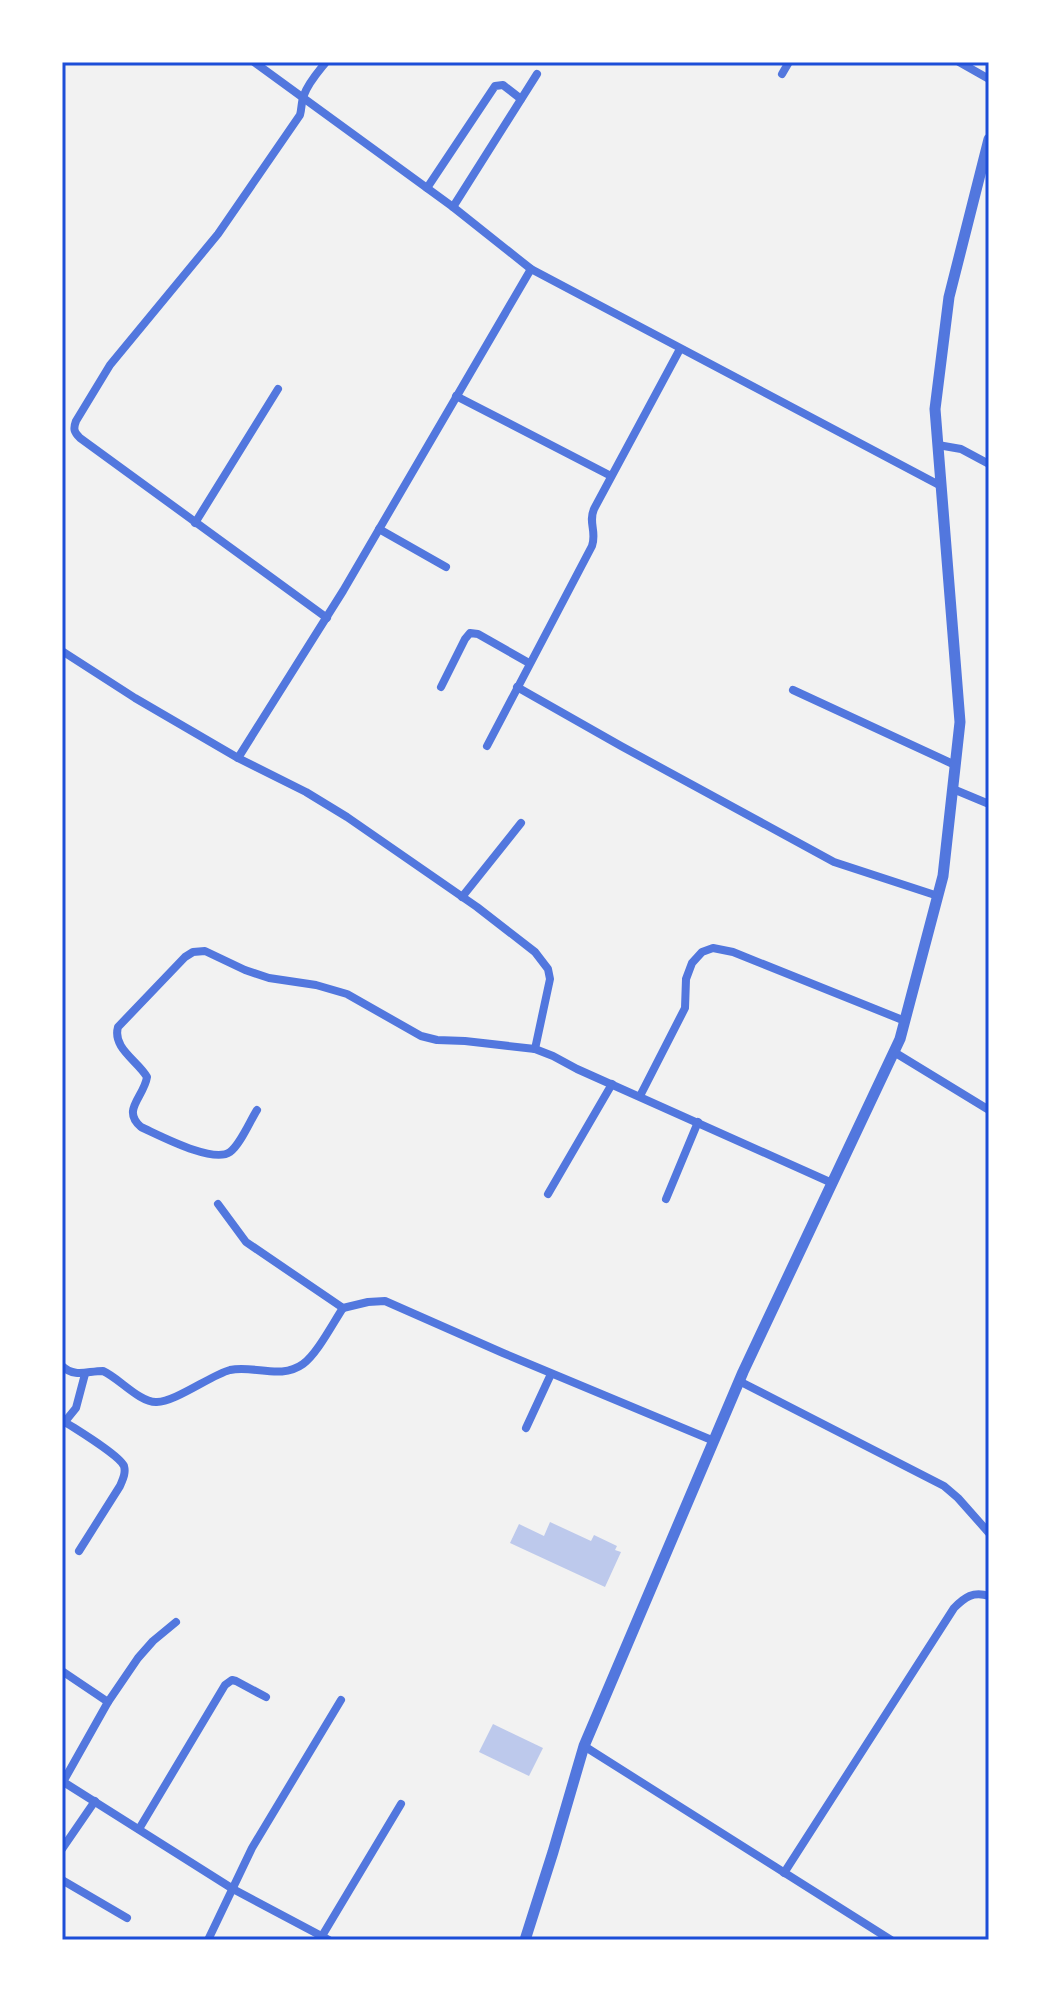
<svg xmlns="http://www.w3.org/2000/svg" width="1051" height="2002" font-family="'Roboto Serif',serif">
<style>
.building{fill:#bdc9ec}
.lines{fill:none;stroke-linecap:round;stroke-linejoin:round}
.minor{stroke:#5277de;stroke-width:8}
.tertiary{stroke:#5277de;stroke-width:11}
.neatline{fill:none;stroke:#1d4ed8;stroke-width:3}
</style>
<rect width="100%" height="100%" fill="#f2f2f2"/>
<g class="building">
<polygon points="550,1522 591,1541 594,1535 617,1546 615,1550 621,1552 605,1587 510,1543 519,1524 544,1536"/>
<polygon points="493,1724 543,1748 529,1776 479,1752"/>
</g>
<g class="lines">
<g class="minor">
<polyline points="254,62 453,207 531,269 941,486"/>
<path d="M326,62C318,72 308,83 304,95C301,102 302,108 300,115L218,234L110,365L76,421C73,429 74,432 80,438L327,618"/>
<polyline points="959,62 989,79"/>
<polyline points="782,74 789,62"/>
<polyline points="427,188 495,86 503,85 521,99"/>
<polyline points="453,207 537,74"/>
<polyline points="456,396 611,476"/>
<polyline points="938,445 961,449 989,464"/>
<polyline points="195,523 278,389"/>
<polyline points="379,529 446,567"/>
<polyline points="62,651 135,698 238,758 306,792 347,817 477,907 535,952 548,969 550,979 535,1049"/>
<polyline points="441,687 465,639 470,633 478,634 529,663"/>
<polyline points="517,687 621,746 834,862 938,896"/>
<polyline points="793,690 955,765"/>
<path d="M487,746L592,546C597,531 588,523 594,509L680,349"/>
<polyline points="238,758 343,591 531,269"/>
<polyline points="953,789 989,804"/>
<polyline points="462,897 521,823"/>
<polyline points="894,1052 989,1110"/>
<polyline points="640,1096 685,1008 686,979 692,963 702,952 713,948 733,952 905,1021"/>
<path d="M257,1110C250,1121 240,1145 230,1152C213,1164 159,1135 141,1127C121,1110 144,1097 147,1077C138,1061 112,1048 118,1027L185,957L193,952L205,951L245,970L269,978L316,985L347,994L421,1036L437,1040L465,1041L535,1049L553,1056L577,1069L832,1183"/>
<polyline points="548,1194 612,1084"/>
<polyline points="666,1199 698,1122"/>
<polyline points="218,1204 246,1242 343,1308 368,1302 385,1301 503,1353 714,1441"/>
<path d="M62,1366C75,1378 87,1371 103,1371C119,1378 139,1402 156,1402C174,1403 211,1375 230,1370C255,1365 281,1380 303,1364C317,1354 333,1323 343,1308"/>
<polyline points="739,1381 944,1486 958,1498 989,1533"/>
<path d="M65,1422C77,1430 119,1455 124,1466C126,1473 123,1479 120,1486L79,1551"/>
<polyline points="63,1424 76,1408 85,1374"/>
<polyline points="526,1428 551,1374"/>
<polyline points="62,1671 108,1702"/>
<polyline points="584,1746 891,1940"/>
<polyline points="62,1781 233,1889 329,1940"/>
<polyline points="63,1782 108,1702 138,1658 153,1641 176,1622"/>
<polyline points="139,1829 225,1685 232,1680 236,1681 266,1697"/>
<polyline points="62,1849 95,1801"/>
<path d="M784,1873L954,1608C965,1597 973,1591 989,1596"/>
<polyline points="62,1880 127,1918"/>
<polyline points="322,1936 401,1804"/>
<polyline points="208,1940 252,1848 341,1700"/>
</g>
<polyline class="tertiary" points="525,1940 553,1852 584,1746 743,1372 900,1039 943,876 960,722 935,409 949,297 989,139"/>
</g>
<rect width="1051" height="2002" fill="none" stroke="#ffffff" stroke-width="128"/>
<rect x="64" y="64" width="923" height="1874" class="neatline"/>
</svg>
